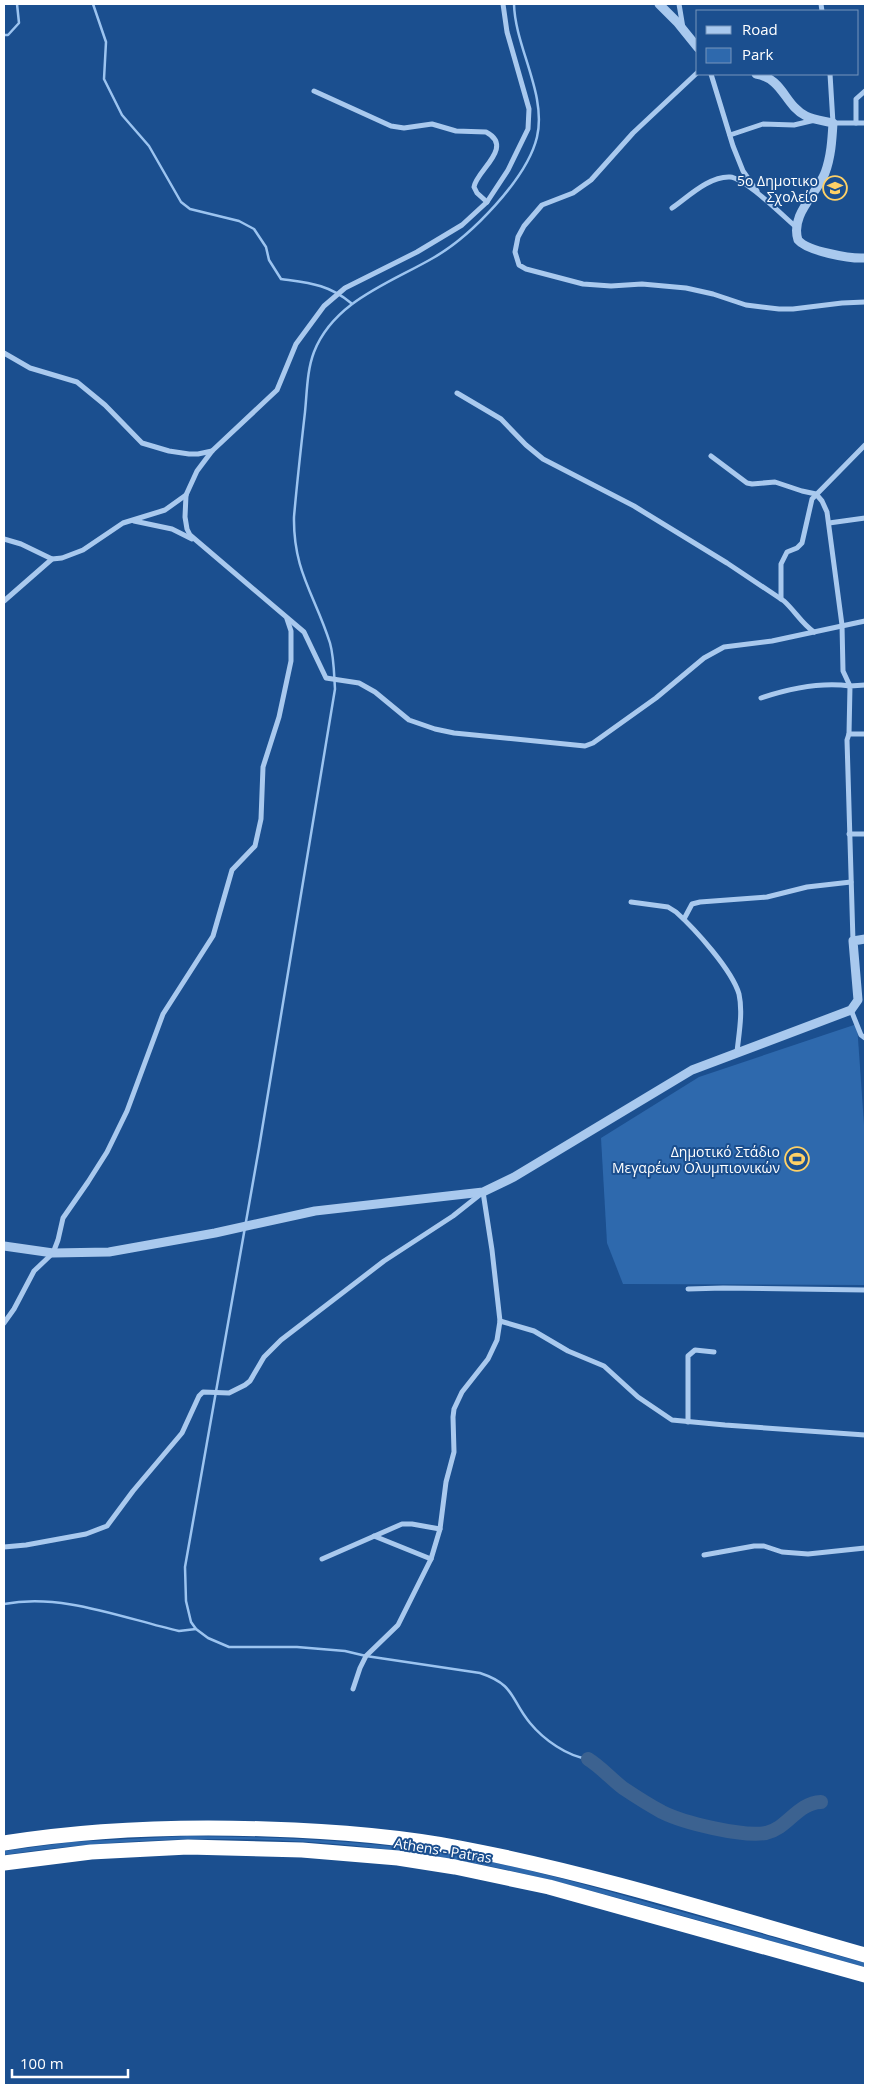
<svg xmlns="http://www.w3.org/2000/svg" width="869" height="2089" font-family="'Open Sans',sans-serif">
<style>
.green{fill:#2e69ad}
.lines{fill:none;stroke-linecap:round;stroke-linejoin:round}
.stream{stroke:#9cc4f0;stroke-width:2.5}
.river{stroke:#3c6290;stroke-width:14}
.minor{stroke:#a9c9ee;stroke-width:5}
.tertiary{stroke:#a9c9ee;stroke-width:9}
.motorway{stroke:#fff;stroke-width:15}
.labels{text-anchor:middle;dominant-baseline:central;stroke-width:4;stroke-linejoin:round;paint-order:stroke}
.poi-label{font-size:14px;fill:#fff;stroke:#1b4f8f;text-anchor:end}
.street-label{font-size:14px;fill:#fff;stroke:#1b4f8f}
</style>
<rect width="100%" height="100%" fill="#1b4f8f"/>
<g class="green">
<polygon points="857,1024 865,1139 865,1285 623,1284 607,1243 601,1138 699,1077"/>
<path d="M187,1836C277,1837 366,1840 455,1855C524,1867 591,1886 657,1905C727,1924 796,1944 865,1963V1967C799,1949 732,1930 666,1911C596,1892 527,1872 456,1860C308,1833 152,1833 4,1855V1851L71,1842Z"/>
</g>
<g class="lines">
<g class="stream">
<path d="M93,4L106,42L104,79L122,115L149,146L181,202L190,209L239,221L254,229L266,247L269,260L281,279C309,283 328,284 351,303"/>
<path d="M514,4C515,47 547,94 537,137C527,179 470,237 433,258C390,283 334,301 314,352C307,370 307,392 305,412C301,447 297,482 294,517C293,571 315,595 330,643C334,657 334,674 335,689L259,1148L185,1567L186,1601L191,1622L196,1629L208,1638L229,1647H297L345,1651L366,1656L480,1673C516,1685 510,1699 530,1723C544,1740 567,1756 588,1759"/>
<polyline points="4,35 8,35 19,23 17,4"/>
<path d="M4,1604C63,1593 122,1618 179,1631L196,1629"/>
</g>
<path class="river" d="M588,1759C601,1767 611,1779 623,1788C635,1796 649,1805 662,1812C684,1823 742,1837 766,1833C788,1828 797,1803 821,1802"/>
<g class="minor">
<polyline points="503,4 507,32 529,109 528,129 508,170 487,202 462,225 417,252 345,288 324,306 296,344 277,390 212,451 197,471 186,495 185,517 187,529 190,535 304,632 326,678 359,683 375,692 409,720 435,729 454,733 585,746 593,743 656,698 704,658 724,647 772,641 865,621"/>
<polyline points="679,4 683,28"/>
<polyline points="821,4 822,11"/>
<polyline points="698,72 633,133 591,180 573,193 542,205 524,226 518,237 515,252 519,265 526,269 583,284 611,286 642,284 686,288 713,294 746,305 779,309 793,309 842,303 865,302"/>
<polyline points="711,74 733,146 743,171 757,191"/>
<polyline points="830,74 833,123 865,123"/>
<path d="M314,91L391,126L404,128L432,124L456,131L486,132C515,147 476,171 474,187L477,193L487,202"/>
<polyline points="856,123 856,99 865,91"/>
<polyline points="730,135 763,124 794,125 815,120"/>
<path d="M672,208C688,197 709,176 730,177C745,178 783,216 796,227"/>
<polyline points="4,353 30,368 77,382 105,405 142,443 169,451 189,454 198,454 212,451"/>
<path d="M457,393L501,419L526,445L543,459L634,506L727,563L784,601C795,611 802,624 814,632"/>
<path d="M711,456L747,483L752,484L775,482L802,491L816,494L822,501L827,512L842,625L843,671L850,686C821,682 788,689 761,698"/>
<polyline points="134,521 172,529 192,539"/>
<polyline points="829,523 865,518"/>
<polyline points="4,539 21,544 52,559"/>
<polyline points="781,599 781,564 787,552 797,548 802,543 812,499 865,445"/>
<polyline points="4,601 52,559 62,558 83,550 123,523 165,510 186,495"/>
<polyline points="849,734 850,686 865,685"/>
<polyline points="849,834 865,834"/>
<path d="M631,902L668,907L676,912C695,929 732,970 739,994C743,1012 739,1033 737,1052"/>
<polyline points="684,919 692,904 700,902 767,897 807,887 851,882"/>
<polyline points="853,941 847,740 849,734 865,734"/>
<polyline points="851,1010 861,1035 865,1038"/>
<polyline points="688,1289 723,1288 865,1290"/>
<polyline points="500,1321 534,1331 568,1351 604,1366 638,1397 672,1420 725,1425 865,1435"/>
<polyline points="4,1323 14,1309 34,1271 53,1253 58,1240 63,1218 88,1182 107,1152 127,1111 163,1014 213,936 232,870 255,846 261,819 263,767 279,717 291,661 291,631 287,619"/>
<polyline points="688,1422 688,1356 695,1350 714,1352"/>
<polyline points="374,1536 431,1559"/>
<polyline points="4,1547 26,1545 86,1534 107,1526 133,1491 182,1433 199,1396 203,1392 229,1393 245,1385 250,1381 264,1357 281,1340 384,1261 453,1216 482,1193"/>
<polyline points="704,1555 754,1546 764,1546 782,1552 808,1554 865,1548"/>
<polyline points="322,1559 402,1524 412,1524 440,1529"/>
<polyline points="353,1689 360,1668 366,1656 398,1625 431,1559 440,1529 446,1482 454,1452 453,1417 454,1409 462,1392 488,1359 497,1340 500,1321 492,1250 483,1192"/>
</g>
<g class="tertiary">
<polyline points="659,4 677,22 698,48"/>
<path d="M756,74C784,79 784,105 806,116C814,120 825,121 833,123C832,140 831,157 825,173C816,195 790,215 798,240C807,251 850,259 865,258"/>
<polyline points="4,1246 53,1253 109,1252 215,1233 315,1211 483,1192 514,1177 692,1070 851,1010 858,1000 853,941 865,939"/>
</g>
<g class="motorway">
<path d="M4,1843C91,1829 179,1826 267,1829C332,1831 397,1836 460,1848C597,1874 731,1917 865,1955"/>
<polyline points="4,1863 91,1852 188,1847 302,1850 398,1858 455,1867 549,1887 865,1975"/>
</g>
</g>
<defs>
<g id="school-ring" transform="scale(1.25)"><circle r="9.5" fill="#1b4f8f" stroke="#ffd166" stroke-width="1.5"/><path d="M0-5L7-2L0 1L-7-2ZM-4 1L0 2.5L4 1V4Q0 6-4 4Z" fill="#ffd166"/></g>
<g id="stadium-ring" transform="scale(1.25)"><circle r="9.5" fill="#1b4f8f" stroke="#ffd166" stroke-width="1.5"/><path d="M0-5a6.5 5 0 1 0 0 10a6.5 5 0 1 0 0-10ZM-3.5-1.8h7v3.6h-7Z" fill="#ffd166"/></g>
</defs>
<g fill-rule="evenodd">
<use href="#school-ring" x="835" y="188"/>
<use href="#stadium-ring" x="797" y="1159"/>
</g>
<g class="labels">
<g class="poi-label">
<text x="818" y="180">5o Δημοτικο<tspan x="818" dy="16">Σχολείο</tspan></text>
<text x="780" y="1151">Δημοτικό Στάδιο<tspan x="780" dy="16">Μεγαρέων Ολυμπιονικών</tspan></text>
</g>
<g class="street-label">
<text transform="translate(443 1850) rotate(9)">Athens - Patras</text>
</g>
</g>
<rect width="869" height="2089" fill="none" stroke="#ffffff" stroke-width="10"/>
<rect x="696" y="10" width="162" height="65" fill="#1b4f8f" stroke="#7695bc"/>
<rect x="706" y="26" width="25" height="8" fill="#a9c9ee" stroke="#7695bc"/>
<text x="742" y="35" font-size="15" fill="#ffffff">Road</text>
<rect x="706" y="48" width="25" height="15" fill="#2e69ad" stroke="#7695bc"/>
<text x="742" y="60" font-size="15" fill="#ffffff">Park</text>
<path d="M12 2069v8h116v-8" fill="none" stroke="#ffffff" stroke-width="2.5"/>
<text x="20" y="2069" font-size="15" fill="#ffffff" stroke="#1b4f8f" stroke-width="4" paint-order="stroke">100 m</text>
</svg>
